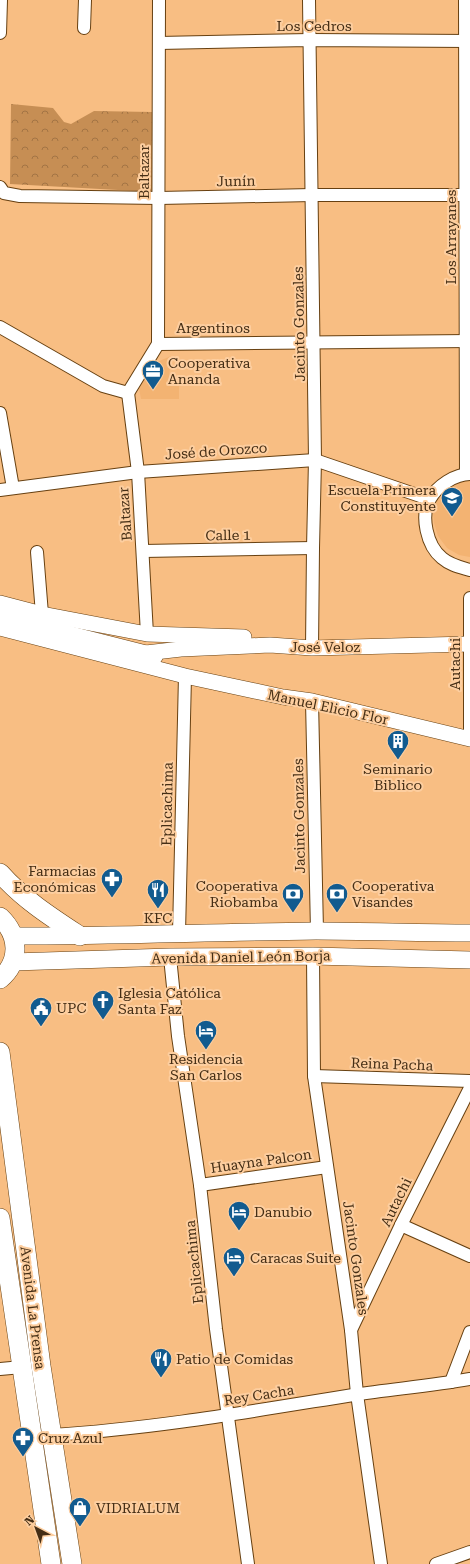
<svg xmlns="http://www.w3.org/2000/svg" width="470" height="1564" font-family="'Roboto Serif',serif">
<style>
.built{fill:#f3b372}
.park{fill:url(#park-crowns)}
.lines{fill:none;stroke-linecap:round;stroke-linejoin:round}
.minor-casing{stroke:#674011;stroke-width:14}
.tertiary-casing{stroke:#674011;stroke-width:16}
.secondary-casing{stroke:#674011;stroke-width:18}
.primary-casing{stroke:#674011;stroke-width:20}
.minor{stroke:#fff;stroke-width:12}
.tertiary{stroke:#fff;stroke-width:15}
.secondary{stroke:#fff;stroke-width:17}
.primary{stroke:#fff;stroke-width:19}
.labels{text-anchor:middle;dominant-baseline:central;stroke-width:4;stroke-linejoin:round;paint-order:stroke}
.street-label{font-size:14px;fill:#452e15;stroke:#fdce9f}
.poi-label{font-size:14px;fill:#452e15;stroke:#fdce9f;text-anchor:start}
</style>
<defs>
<pattern id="park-crowns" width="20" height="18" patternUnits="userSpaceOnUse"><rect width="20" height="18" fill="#c68e54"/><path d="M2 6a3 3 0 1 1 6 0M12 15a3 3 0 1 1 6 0" fill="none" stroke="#a37444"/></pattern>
</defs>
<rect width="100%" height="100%" fill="#f8be83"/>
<g class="built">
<polygon points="171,356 169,378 179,377 179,399 141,399 139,388 152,364"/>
<polygon points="470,475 470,557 459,555 447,548 438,536 434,523 433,513 439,495 444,488"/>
</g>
<polygon class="park" points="11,104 53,108 64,122 71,124 94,111 152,112 154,192 10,184"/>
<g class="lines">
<g class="minor-casing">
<g id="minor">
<polyline points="309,0 315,460 313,548 312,648"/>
<polyline points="465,0 466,474"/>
<polyline points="84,28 85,0"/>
<polyline points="0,33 1,0"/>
<polyline points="159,43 310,40 470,41"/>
<polyline points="0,187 4,193 20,196 159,198 312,195 470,195"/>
<polyline points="0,327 103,386 128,393"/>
<polyline points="158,344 159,0"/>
<polyline points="158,344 470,341"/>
<polyline points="128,393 138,472 147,634"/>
<polyline points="128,393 158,344"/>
<polyline points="0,413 13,488"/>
<path d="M470,474C455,474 437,486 430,499C420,516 427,546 442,558C450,565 460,567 470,570"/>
<polyline points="0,490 138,472 315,460 429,499"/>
<polyline points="143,551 313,548"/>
<polyline points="37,552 42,614"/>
<polyline points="470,598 470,730"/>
<polyline points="312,701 317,931"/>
<polyline points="179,933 185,676"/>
<polyline points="313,956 314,1076 351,1330 357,1394 381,1564"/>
<polyline points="170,957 178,1036 200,1185 216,1329 248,1564"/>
<polyline points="314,1076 470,1081"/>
<polyline points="200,1185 327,1167"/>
<polyline points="401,1225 470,1256"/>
<polyline points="351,1330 401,1225 470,1088"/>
<polyline points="0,1369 22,1367"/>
<polyline points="451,1382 470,1332"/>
<path d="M51,1435C152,1429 253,1411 353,1395C392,1389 431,1386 470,1379"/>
<polyline points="436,1564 470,1552"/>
</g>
</g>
<g class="tertiary-casing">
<g id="tertiary">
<polyline points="0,603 42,614 147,634 244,637"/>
<polyline points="0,616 146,653 155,657"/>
<polyline points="0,628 185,676 283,697 312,701 470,739"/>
<polyline points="146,653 181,649 270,645 312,648 470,644"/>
</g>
</g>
<g class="secondary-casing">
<g id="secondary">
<path d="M14,936C114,936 215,932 316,931C367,931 419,933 470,933"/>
<polyline points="13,962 170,957 313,956 470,960"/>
</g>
</g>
<g class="primary-casing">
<g id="primary">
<path d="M0,873C23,899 51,917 80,936"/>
<path d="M0,917C19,935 21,961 0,979"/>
<polyline points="0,1052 41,1366 72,1564"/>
<polyline points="0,1218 51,1564"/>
</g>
</g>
<use href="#minor" class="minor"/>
<use href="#tertiary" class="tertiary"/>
<use href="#secondary" class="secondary"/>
<use href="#primary" class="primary"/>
</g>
<defs>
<g id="office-pin" transform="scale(1.15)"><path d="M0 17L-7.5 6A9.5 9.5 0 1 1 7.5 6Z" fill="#125b8f" stroke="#fdce9f"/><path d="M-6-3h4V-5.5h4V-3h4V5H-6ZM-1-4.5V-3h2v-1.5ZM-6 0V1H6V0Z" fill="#fff"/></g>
<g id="school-pin" transform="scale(1.15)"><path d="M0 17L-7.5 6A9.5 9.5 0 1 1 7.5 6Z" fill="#125b8f" stroke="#fdce9f"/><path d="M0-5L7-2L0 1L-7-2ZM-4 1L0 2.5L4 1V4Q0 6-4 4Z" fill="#fff"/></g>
<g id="building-pin" transform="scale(1.15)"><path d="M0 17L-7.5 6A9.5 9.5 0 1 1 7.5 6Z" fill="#125b8f" stroke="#fdce9f"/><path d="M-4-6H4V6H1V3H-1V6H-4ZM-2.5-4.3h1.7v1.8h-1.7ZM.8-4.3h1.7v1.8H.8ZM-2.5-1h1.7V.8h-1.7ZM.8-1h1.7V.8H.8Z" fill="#fff"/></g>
<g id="pharmacy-pin" transform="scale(1.15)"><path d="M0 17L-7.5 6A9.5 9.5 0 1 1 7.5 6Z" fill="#125b8f" stroke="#fdce9f"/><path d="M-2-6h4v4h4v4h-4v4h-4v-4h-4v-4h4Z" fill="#fff"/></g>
<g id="restaurant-pin" transform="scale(1.15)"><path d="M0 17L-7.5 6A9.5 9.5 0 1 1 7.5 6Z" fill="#125b8f" stroke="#fdce9f"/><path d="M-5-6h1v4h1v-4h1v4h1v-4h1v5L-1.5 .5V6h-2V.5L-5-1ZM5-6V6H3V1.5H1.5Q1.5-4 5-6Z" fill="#fff"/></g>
<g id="bank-pin" transform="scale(1.15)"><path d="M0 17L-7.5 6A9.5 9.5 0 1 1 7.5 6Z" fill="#125b8f" stroke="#fdce9f"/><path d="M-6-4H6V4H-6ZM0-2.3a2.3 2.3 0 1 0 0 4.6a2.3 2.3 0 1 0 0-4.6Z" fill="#fff"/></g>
<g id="church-pin" transform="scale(1.15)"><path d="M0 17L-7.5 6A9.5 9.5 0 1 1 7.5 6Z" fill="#125b8f" stroke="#fdce9f"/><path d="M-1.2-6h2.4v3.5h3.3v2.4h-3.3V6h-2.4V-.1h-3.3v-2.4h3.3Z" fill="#fff"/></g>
<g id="civic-pin" transform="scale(1.15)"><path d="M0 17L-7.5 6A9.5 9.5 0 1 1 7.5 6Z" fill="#125b8f" stroke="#fdce9f"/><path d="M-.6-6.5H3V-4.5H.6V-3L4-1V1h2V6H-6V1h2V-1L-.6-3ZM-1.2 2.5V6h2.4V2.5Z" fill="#fff"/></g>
<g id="hotel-pin" transform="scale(1.15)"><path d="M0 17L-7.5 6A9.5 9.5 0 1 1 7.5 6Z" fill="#125b8f" stroke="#fdce9f"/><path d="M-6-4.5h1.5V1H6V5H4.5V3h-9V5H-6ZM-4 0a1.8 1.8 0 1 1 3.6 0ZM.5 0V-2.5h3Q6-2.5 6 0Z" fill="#fff"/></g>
<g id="shop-pin" transform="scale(1.15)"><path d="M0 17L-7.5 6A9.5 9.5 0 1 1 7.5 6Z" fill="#125b8f" stroke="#fdce9f"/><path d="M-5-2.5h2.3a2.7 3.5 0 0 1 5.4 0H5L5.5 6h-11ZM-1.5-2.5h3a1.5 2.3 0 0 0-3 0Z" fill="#fff"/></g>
</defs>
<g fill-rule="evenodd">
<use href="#office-pin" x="153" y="371"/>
<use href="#school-pin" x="452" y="498"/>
<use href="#building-pin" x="398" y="741"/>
<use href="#pharmacy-pin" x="112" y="879"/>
<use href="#restaurant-pin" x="158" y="890"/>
<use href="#bank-pin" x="293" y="894"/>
<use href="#bank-pin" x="337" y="894"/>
<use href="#church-pin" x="103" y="1001"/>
<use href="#civic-pin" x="41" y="1008"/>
<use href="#hotel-pin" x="206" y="1031"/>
<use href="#hotel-pin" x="239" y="1212"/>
<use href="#hotel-pin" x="234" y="1258"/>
<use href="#restaurant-pin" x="161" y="1359"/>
<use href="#pharmacy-pin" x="23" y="1438"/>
<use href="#shop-pin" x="80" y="1508"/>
</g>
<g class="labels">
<g class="street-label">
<text x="314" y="26">Los Cedros</text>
<text transform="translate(144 172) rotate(-90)">Baltazar</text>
<text transform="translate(236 181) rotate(-1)">Junín</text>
<text transform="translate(451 237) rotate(-90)">Los Arrayanes</text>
<text transform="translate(299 324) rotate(-91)">Jacinto Gonzales</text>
<text x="213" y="328">Argentinos</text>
<text transform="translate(216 451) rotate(-4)">José de Orozco</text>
<text transform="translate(125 514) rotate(-94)">Baltazar</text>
<text transform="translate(228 535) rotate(-1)">Calle 1</text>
<text x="325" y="647">José Veloz</text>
<text transform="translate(455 664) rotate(-90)">Autachi</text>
<text transform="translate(328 707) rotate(12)">Manuel Elicio Flor</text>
<text transform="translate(167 804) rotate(-89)">Eplicachima</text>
<text transform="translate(299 816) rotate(-91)">Jacinto Gonzales</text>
<text transform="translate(241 957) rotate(-1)">Avenida Daniel León Borja</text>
<text transform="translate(392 1064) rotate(2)">Reina Pacha</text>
<text transform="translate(261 1161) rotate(-8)">Huayna Palcon</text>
<text transform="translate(396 1202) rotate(-64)">Autachi</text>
<text transform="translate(356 1258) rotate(82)">Jacinto Gonzales</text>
<text transform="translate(194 1262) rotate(-96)">Eplicachima</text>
<text transform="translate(33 1308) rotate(83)">Avenida La Prensa</text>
<text transform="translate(259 1395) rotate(-9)">Rey Cacha</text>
</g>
<g class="poi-label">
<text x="168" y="363">Cooperativa<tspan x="168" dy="16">Ananda</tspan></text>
<text x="436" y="490" text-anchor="end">Escuela Primera<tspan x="436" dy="16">Constituyente</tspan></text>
<text x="398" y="769" text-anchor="middle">Seminario<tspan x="398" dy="16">Biblico</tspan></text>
<text x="96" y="871" text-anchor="end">Farmacias<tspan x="96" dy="16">Económicas</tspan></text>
<text x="278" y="886" text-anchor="end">Cooperativa<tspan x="278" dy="16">Riobamba</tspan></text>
<text x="352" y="886">Cooperativa<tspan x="352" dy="16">Visandes</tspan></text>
<text x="158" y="918" text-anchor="middle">KFC</text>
<text x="118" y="993">Iglesia Católica<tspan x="118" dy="16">Santa Faz</tspan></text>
<text x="56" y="1008">UPC</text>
<text x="206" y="1059" text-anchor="middle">Residencia<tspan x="206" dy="16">San Carlos</tspan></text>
<text x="254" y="1212">Danubio</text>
<text x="250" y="1258">Caracas Suite</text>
<text x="176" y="1359">Patio de Comidas</text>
<text x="38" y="1438">Cruz Azul</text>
<text x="96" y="1508">VIDRIALUM</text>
</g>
</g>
<g transform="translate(36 1528) rotate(319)" stroke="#fdce9f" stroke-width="3" paint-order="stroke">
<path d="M0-3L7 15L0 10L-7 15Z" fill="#452e15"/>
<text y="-6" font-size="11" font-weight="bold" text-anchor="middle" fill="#452e15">N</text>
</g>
</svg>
